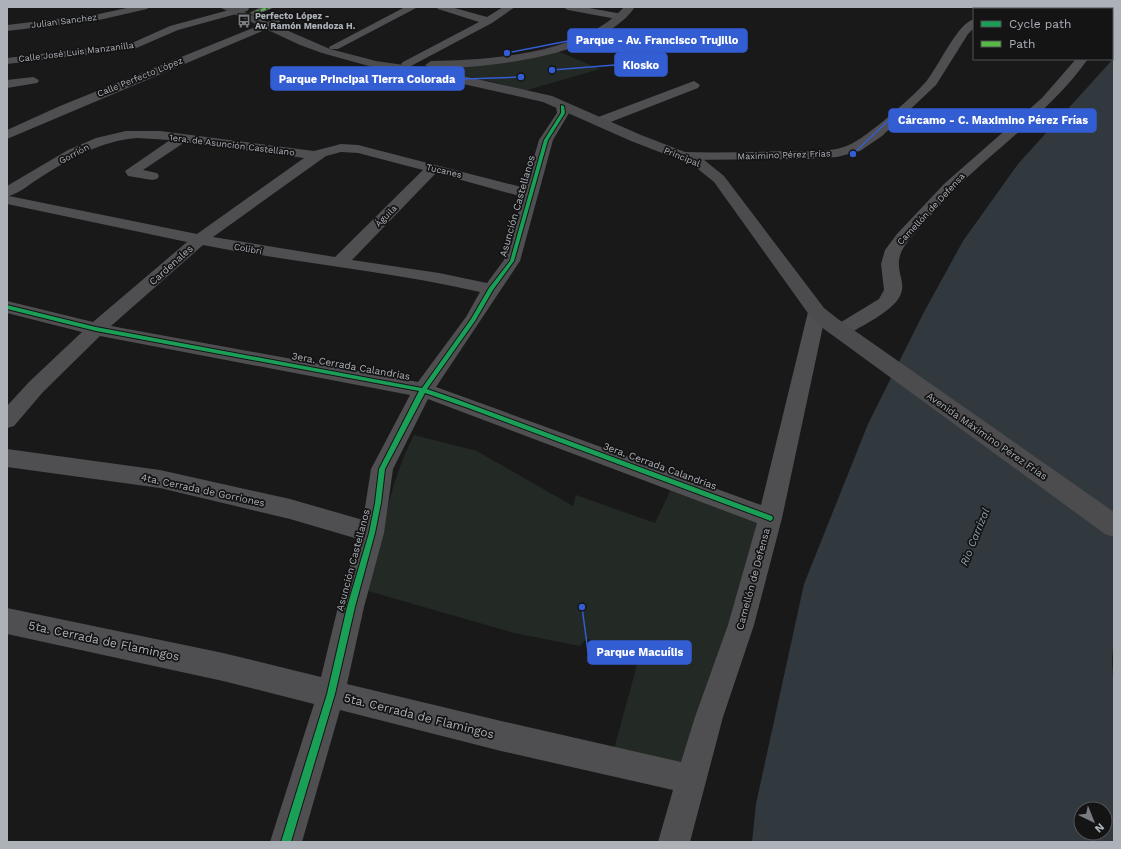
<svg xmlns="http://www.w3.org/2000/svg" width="1121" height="849" font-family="'Work Sans',sans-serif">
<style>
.green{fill:#232924}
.water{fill:#32393e;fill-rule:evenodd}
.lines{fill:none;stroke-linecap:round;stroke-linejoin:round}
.minor{fill:#4f4f52;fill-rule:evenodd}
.major{fill:#4c4c4e;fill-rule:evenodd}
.quiet{stroke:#58b947;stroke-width:2.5;stroke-dasharray:5 2.5;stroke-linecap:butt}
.cycleway-casing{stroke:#141415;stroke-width:2}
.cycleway{fill:#1a9f57;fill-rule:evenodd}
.labels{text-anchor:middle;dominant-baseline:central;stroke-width:3.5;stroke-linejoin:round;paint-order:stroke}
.far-poi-label{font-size:9px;font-weight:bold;fill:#adb1b8;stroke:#141415;text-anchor:start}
.far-street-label{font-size:9px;fill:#adb1b8;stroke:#141415}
.street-label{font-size:10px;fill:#adb1b8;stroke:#141415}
.water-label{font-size:11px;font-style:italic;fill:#889faf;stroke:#141415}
.near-street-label{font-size:12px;fill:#adb1b8;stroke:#141415}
.leader{fill:none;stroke:#335dd3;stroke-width:1.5}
.callout-dot{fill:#335dd3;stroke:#141415;stroke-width:1.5}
.callout{fill:#335dd3;stroke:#335dd3;stroke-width:1.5}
.callout-label{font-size:11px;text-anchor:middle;font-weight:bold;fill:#fff}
</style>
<rect width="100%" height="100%" fill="#19191a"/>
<g class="green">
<polygon points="555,50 600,69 524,91 494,82 417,67 440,66"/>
<path d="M414,435L477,451L573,506L576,495L655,523L674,483L765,522L687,774L612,756L637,665L604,652V642L586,639L580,646L514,633L368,591C381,539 389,483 414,435Z"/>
</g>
<path class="water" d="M1114,58V634L1112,661L1114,693V842H752L756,804L804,584L868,424L924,312L963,241L1018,164ZM1081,809H1105V833H1081Z"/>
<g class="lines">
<g class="minor">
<polygon points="131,7 149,7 147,9 99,20 7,31 7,25 99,14"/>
<polygon points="240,7 248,7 249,9 247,11 178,30 134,49 7,64 7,58 132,43 170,26"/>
<polygon points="261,7 275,7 254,16 249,13"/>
<polygon points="405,7 418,7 338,49 330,49 329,47"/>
<polygon points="436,7 451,7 487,17 503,7 515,7 492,23 411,66 403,66 401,64 403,62 479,22 438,9"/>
<polygon points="563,7 584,7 622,14 627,17 622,20 568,10"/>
<polygon points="988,7 1000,7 999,9 987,9"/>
<polygon points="275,19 279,20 280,22 279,24 7,139 7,130 60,106"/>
<path d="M974,19V28L968,34L936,85L882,136L860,151L837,157L806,159L682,160L677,159L675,156L677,153L682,152C718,153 753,152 789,151C808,151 831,153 849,145C865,139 918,93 928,79C939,65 958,23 974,19Z"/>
<rect x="1112" y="19" width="2" height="8"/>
<path d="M1076,59H1088C1051,111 998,146 954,190C938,206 924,223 909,240C887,266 909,278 900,296C892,312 861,326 847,335L840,337L833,335L831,331L833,327L879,299L884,290L881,264L885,250L897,234L944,184L1042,98Z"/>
<polygon points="33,77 37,79 39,81 37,83 7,88 7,80"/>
<polygon points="694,81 700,85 698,88 603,125 598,126 592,122 593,119"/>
<path d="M562,102L568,106L569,113L553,140L520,261L436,387L761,505L808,312L811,308L817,306L823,308L826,312L782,518L754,625L723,717L690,842H658L673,790L501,751L340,710L302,842H270L314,704L223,681L7,634V608L223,653L321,677L338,607L358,539L290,519L160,488L7,467V449L160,470L290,499L363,520L371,469L410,395L100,336L43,392L14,426L7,428V406L29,382L82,332L7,313V301L93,322L187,242L7,204V186L68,150L96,138L126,131H160L314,151L341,144L358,145L525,188L539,140L557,113L556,106ZM137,138L170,140L125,171L128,176L152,180L157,179L159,176L157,173L143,170L185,142L304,158L197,234L9,196C20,193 31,183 41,177C71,158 101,141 137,138ZM341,152L358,153L423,170L335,257L213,237L326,156ZM436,173L523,197L504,260L487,283L439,273L352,260ZM203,245C295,263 389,271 480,292L466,317L418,382L111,326ZM428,399L757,523L728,625L695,717L681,762L501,721L347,684L364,607L384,533L393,469Z"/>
</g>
<g class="major">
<polygon points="219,7 233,7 330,49 376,61 432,69 552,96 641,135 703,159 724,176 824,308 838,319 1114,512 1114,537 1105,534 824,329 810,316 714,182 693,165 631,141 543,102 432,77 376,68 322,53 300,45"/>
<path d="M624,7H635C599,58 489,67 431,69L425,65L431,61C490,60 583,54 624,7Z"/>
</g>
<polyline class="quiet" points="254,13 270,7"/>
<g class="cycleway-casing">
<polygon id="cycleway" points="561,105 564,106 565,113 548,140 514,261 493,290 475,321 427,389 456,399 745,506 772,516 773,518 772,520 770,521 768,520 468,408 425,393 385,469 381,503 375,533 355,607 335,694 291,842 281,842 327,694 347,607 369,533 375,503 379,469 419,391 96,331 7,309 7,305 96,327 422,388 471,319 489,288 510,261 544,140 561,113"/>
</g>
<use href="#cycleway" class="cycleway"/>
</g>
<defs>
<g id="bus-bare" transform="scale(1.08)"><path d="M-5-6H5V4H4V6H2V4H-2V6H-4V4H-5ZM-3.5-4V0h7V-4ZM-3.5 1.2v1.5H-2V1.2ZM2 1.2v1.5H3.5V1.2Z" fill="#797c81" stroke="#141415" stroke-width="2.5" paint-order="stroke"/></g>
</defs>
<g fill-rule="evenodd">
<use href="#bus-bare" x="244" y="21"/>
</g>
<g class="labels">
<g class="far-poi-label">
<text x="255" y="16">Perfecto López -<tspan x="255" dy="10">Av. Ramón Mendoza H.</tspan></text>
</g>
<g class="far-street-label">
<text transform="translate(64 21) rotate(-7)">Julian Sanchez</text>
<text transform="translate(76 52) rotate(-7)">Calle José Luis Manzanilla</text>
<text transform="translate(140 77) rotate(-22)">Calle Perfecto López</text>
<text transform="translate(232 145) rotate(7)">1era. de Asunción Castellano</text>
<text transform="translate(74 154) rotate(-28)">Gorrión</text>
<text transform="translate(784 155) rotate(-2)">Maximino Pérez Frías</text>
<text transform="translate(682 157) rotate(22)">Principal</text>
<text transform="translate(444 171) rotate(13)">Tucanes</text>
<text transform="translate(931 209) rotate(-47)">Camellón de Defensa</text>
<text transform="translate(386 216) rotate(-45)">Águila</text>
<text transform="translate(248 249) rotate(10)">Colibrí</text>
</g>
<g class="street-label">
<text transform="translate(517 206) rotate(-74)">Asunción Castellanos</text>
<text transform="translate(171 265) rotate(-42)">Cardenales</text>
<text transform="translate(351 366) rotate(10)">3era. Cerrada Calandrias</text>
<text transform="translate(987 436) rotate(35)">Avenida Máximino Pérez Frías</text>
<text transform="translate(660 466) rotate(20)">3era. Cerrada Calandrias</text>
<text transform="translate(203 490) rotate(12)">4ta. Cerrada de Gorriones</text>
<text transform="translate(353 560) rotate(-75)">Asunción Castellanos</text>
<text transform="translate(753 579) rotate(-75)">Camellón de Defensa</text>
</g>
<g class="water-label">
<text transform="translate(975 537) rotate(-68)">Rio Carrizal</text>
</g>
<g class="near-street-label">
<text transform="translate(104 641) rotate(12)">5ta. Cerrada de Flamingos</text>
<text transform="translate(419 716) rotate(14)">5ta. Cerrada de Flamingos</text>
</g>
</g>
<path class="leader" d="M507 53L568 41M552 70L615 65M521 77L464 79M853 154L889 120M582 607L588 652"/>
<g class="callout-dot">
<circle cx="507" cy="53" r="4"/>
<circle cx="552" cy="70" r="4"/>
<circle cx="521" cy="77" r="4"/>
<circle cx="853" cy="154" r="4"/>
<circle cx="582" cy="607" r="4"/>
</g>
<g class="callout">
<rect x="568" y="29" width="179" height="23" rx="4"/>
<rect x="615" y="53" width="52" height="23" rx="4"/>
<rect x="271" y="67" width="193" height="23" rx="4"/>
<rect x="889" y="109" width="207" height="23" rx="4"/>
<rect x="588" y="641" width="103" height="23" rx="4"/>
</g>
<g class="callout-label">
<text x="657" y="44">Parque - Av. Francisco Trujillo</text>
<text x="641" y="69">Kiosko</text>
<text x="367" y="83">Parque Principal Tierra Colorada</text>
<text x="993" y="124">Cárcamo - C. Maximino Pérez Frías</text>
<text x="640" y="656">Parque Macuílis</text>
</g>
<rect width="1121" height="849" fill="none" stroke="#adb1b8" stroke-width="16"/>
<rect x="973" y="8" width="140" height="52" fill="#141415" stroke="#515356"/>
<rect x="981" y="21" width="20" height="6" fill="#1a9f57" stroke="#515356"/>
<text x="1009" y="28" font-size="12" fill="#adb1b8">Cycle path</text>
<rect x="981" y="41" width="20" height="6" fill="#58b947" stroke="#515356"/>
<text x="1009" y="48" font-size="12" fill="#adb1b8">Path</text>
<g transform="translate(1093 821) rotate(137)"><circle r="19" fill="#141415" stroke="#515356"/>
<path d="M0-3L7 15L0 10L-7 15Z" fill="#797c81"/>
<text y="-6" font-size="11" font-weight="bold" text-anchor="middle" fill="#adb1b8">N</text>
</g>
</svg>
